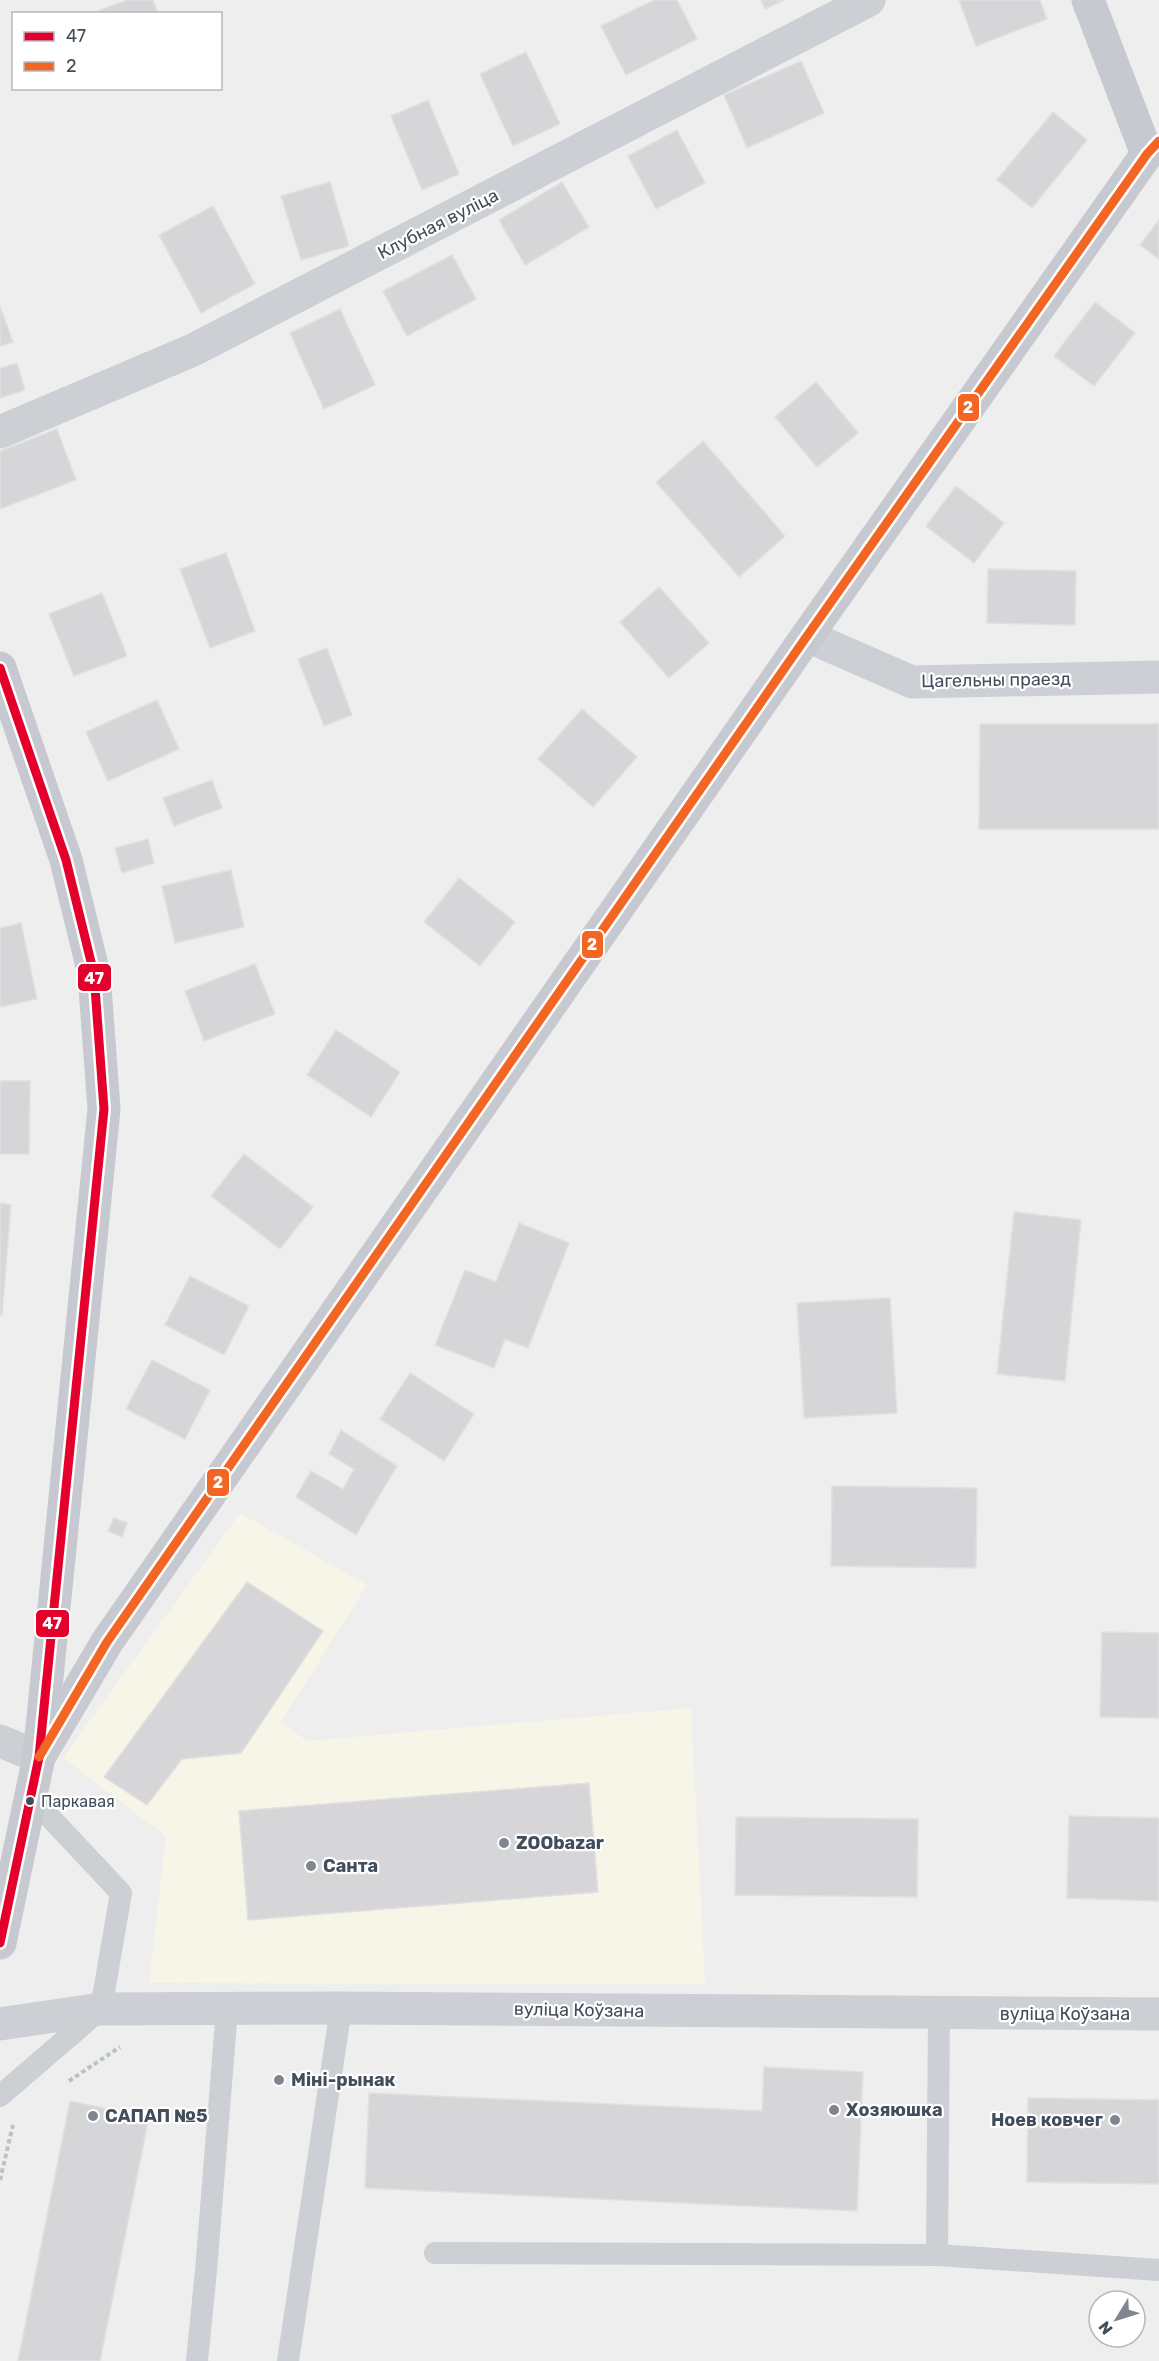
<svg xmlns="http://www.w3.org/2000/svg" width="1159" height="2361" font-family="Rubik,sans-serif">
<style>
.commercial{fill:#f7f4e8}
.building{fill:#d6d6d9;stroke:#e0e0e1;stroke-width:1.5}
.lines{fill:none;stroke-linecap:round;stroke-linejoin:round}
.path{stroke:#b7c4c3;stroke-width:4;stroke-dasharray:4.5 3;stroke-linecap:butt}
.service{stroke:#cccfd3;stroke-width:22}
.minor{stroke:#cccfd3;stroke-width:33}
.tertiary{stroke:#cccfd3;stroke-width:33}
.primary{stroke:#c6c9cf;stroke-width:33}
.bus-1-casing{stroke:#fff;stroke-width:14}
.bus-2-casing{stroke:#fff;stroke-width:14}
.bus-1{stroke:#e4002b;stroke-width:9}
.bus-2{stroke:#f26522;stroke-width:9}
.bus-dot{fill:#434e5d;stroke:#fff;stroke-width:2}
.poi-dot{fill:#7f8690;stroke:#fff;stroke-width:2}
.labels{text-anchor:middle;dominant-baseline:central;stroke-width:4.5;stroke-linejoin:round;paint-order:stroke}
.bus-label{font-size:16px;fill:#434e5d;stroke:#fff;text-anchor:start}
.street-label{font-size:18px;fill:#434e5d;stroke:#fff}
.poi-label{font-size:18px;font-weight:bold;fill:#434e5d;stroke:#fff;text-anchor:start}
.line-badge{stroke:#fff;stroke-width:2}
.badge-label{font-size:16px;text-anchor:middle;font-weight:bold;fill:#fff}
</style>
<rect width="100%" height="100%" fill="#efeeee"/>
<polygon class="commercial" points="240,1513 367,1585 281,1722 307,1741 691,1708 705,1984 149,1983 166,1836 63,1758"/>
<g class="building">
<polygon points="127,0 153,0 158,14 95,14 95,12"/>
<polygon points="654,0 677,0 697,39 626,75 601,26"/>
<polygon points="761,0 784,0 765,9"/>
<polygon points="959,0 1040,0 1047,19 976,46"/>
<polygon points="526,52 560,124 513,146 480,74"/>
<polygon points="801,61 824,113 747,148 724,95"/>
<polygon points="428,100 459,174 422,190 391,116"/>
<polygon points="1053,112 1087,140 1032,208 997,180"/>
<polygon points="677,130 705,183 656,209 628,156"/>
<polygon points="330,182 349,246 301,260 281,196"/>
<polygon points="562,182 589,227 525,265 499,220"/>
<polygon points="213,206 255,284 201,313 159,235"/>
<polygon points="1159,220 1159,259 1140,245"/>
<polygon points="452,255 476,299 407,336 383,291"/>
<polygon points="1095,302 1135,333 1094,386 1054,356"/>
<polygon points="0,306 13,342 0,346"/>
<polygon points="340,309 375,385 324,409 290,333"/>
<polygon points="17,363 25,390 0,398 0,368"/>
<polygon points="816,382 858,433 817,467 775,417"/>
<polygon points="57,429 76,480 0,509 0,451"/>
<polygon points="703,441 785,536 739,577 656,482"/>
<polygon points="956,486 1004,523 974,563 926,526"/>
<polygon points="226,553 255,631 210,648 180,569"/>
<polygon points="988,569 1076,571 1075,625 987,623"/>
<polygon points="659,587 709,643 669,678 620,622"/>
<polygon points="102,593 127,656 74,676 49,614"/>
<polygon points="327,648 352,715 324,726 298,659"/>
<polygon points="157,700 179,749 108,781 86,732"/>
<polygon points="582,709 637,757 593,807 538,759"/>
<polygon points="980,724 1159,724 1159,829 979,829"/>
<polygon points="212,780 222,808 174,826 163,798"/>
<polygon points="148,839 154,863 122,873 115,848"/>
<polygon points="231,870 244,927 175,943 162,886"/>
<polygon points="459,878 515,922 480,966 424,922"/>
<polygon points="21,923 37,999 0,1007 0,928"/>
<polygon points="255,964 275,1014 204,1041 185,991"/>
<polygon points="336,1030 400,1072 371,1117 307,1075"/>
<polygon points="0,1081 30,1081 29,1154 0,1154"/>
<polygon points="244,1154 313,1207 280,1249 211,1196"/>
<polygon points="0,1203 11,1205 2,1315 0,1315"/>
<polygon points="1014,1212 1081,1220 1065,1381 997,1374"/>
<polygon points="519,1223 569,1243 528,1348 505,1339 494,1368 435,1345 465,1270 496,1282"/>
<polygon points="190,1276 249,1306 224,1355 165,1325"/>
<polygon points="890,1298 897,1413 804,1418 797,1303"/>
<polygon points="152,1360 210,1390 185,1439 126,1409"/>
<polygon points="410,1373 474,1414 444,1461 380,1419"/>
<polygon points="341,1430 397,1466 356,1535 296,1497 311,1471 343,1489 354,1469 329,1454"/>
<polygon points="832,1486 977,1488 976,1568 831,1566"/>
<polygon points="114,1518 127,1523 122,1537 108,1531"/>
<polygon points="247,1582 323,1631 241,1753 182,1759 147,1805 104,1777"/>
<polygon points="1102,1632 1159,1633 1159,1718 1100,1717"/>
<polygon points="589,1783 598,1892 248,1920 239,1811"/>
<polygon points="1069,1816 1159,1818 1159,1901 1067,1898"/>
<polygon points="736,1817 918,1819 917,1897 735,1895"/>
<polygon points="764,2067 863,2072 857,2211 365,2188 369,2093 762,2111"/>
<polygon points="1028,2098 1159,2100 1159,2184 1027,2182"/>
<polygon points="70,2101 149,2117 100,2361 18,2361"/>
</g>
<g class="lines">
<g class="path">
<polyline points="69,2081 120,2047"/>
<polyline points="0,2180 13,2125"/>
</g>
<g class="service">
<polyline points="939,2014 937,2255 1159,2270"/>
<polyline points="0,2096 101,2009 121,1893 30,1796"/>
<polyline points="435,2253 937,2255"/>
<polyline points="197,2361 206,2271 227,2009"/>
<polyline points="288,2361 341,2008"/>
</g>
<g class="minor">
<polyline points="0,432 193,350 869,0"/>
<polyline points="807,636 912,682 1159,677"/>
<polyline points="0,1741 39,1757"/>
</g>
<polyline class="tertiary" points="0,2024 101,2009 341,2008 1159,2014"/>
<g class="primary">
<polyline points="0,668 66,860 94,974 104,1109 39,1757 0,1943"/>
<polyline points="39,1757 107,1642 807,636 1147,154 1088,0"/>
</g>
<g class="bus-1-casing">
<polyline id="bus-1" points="0,668 66,860 94,974 104,1109 39,1757 0,1943"/>
</g>
<g class="bus-2-casing">
<polyline id="bus-2" points="39,1757 107,1642 807,636 1147,154 1159,141"/>
</g>
<use href="#bus-1" class="bus-1"/>
<use href="#bus-2" class="bus-2"/>
</g>
<circle class="bus-dot" cx="30" cy="1801" r="5"/>
<g class="poi-dot">
<circle cx="504" cy="1843" r="6"/>
<circle cx="311" cy="1866" r="6"/>
<circle cx="279" cy="2080" r="6"/>
<circle cx="834" cy="2110" r="6"/>
<circle cx="93" cy="2116" r="6"/>
<circle cx="1115" cy="2120" r="6"/>
</g>
<g class="labels">
<g class="bus-label">
<text x="41" y="1801">Паркавая</text>
</g>
<g class="street-label">
<text transform="translate(438 224) rotate(-27)">Клубная вуліца</text>
<text transform="translate(996 680) rotate(-1)">Цагельны праезд</text>
<text transform="translate(579 2010) rotate(1)">вуліца Коўзана</text>
<text x="1065" y="2014">вуліца Коўзана</text>
</g>
<g class="poi-label">
<text x="516" y="1843">ZOObazar</text>
<text x="323" y="1866">Санта</text>
<text x="291" y="2080">Міні-рынак</text>
<text x="846" y="2110">Хозяюшка</text>
<text x="105" y="2116">САПАП №5</text>
<text x="1103" y="2120" text-anchor="end">Ноев ковчег</text>
</g>
</g>
<g class="line-badge">
<rect x="957" y="393" width="23" height="29" rx="6" fill="#f26522"/>
<rect x="581" y="930" width="23" height="29" rx="6" fill="#f26522"/>
<rect x="77" y="963" width="35" height="29" rx="6" fill="#e4002b"/>
<rect x="206" y="1468" width="24" height="29" rx="6" fill="#f26522"/>
<rect x="35" y="1609" width="35" height="29" rx="6" fill="#e4002b"/>
</g>
<g class="badge-label">
<text x="968" y="413">2</text>
<text x="592" y="950">2</text>
<text x="94" y="984">47</text>
<text x="218" y="1488">2</text>
<text x="52" y="1629">47</text>
</g>
<rect x="12" y="12" width="210" height="78" fill="#ffffff" stroke="#b4b8be" stroke-width="1.5"/>
<rect x="24" y="32" width="30" height="9" fill="#e4002b" stroke="#b4b8be" stroke-width="1.5"/>
<text x="66" y="42" font-size="18" fill="#434e5d">47</text>
<rect x="24" y="62" width="30" height="9" fill="#f26522" stroke="#b4b8be" stroke-width="1.5"/>
<text x="66" y="72" font-size="18" fill="#434e5d">2</text>
<g transform="translate(1117 2319) rotate(232)"><circle r="28" fill="#ffffff" stroke="#b4b8be" stroke-width="1.5"/>
<path d="M0-4.5L10 22L0 15L-10 22Z" fill="#7f8690"/>
<text y="-9" font-size="16" font-weight="bold" text-anchor="middle" fill="#434e5d">N</text>
</g>
</svg>
